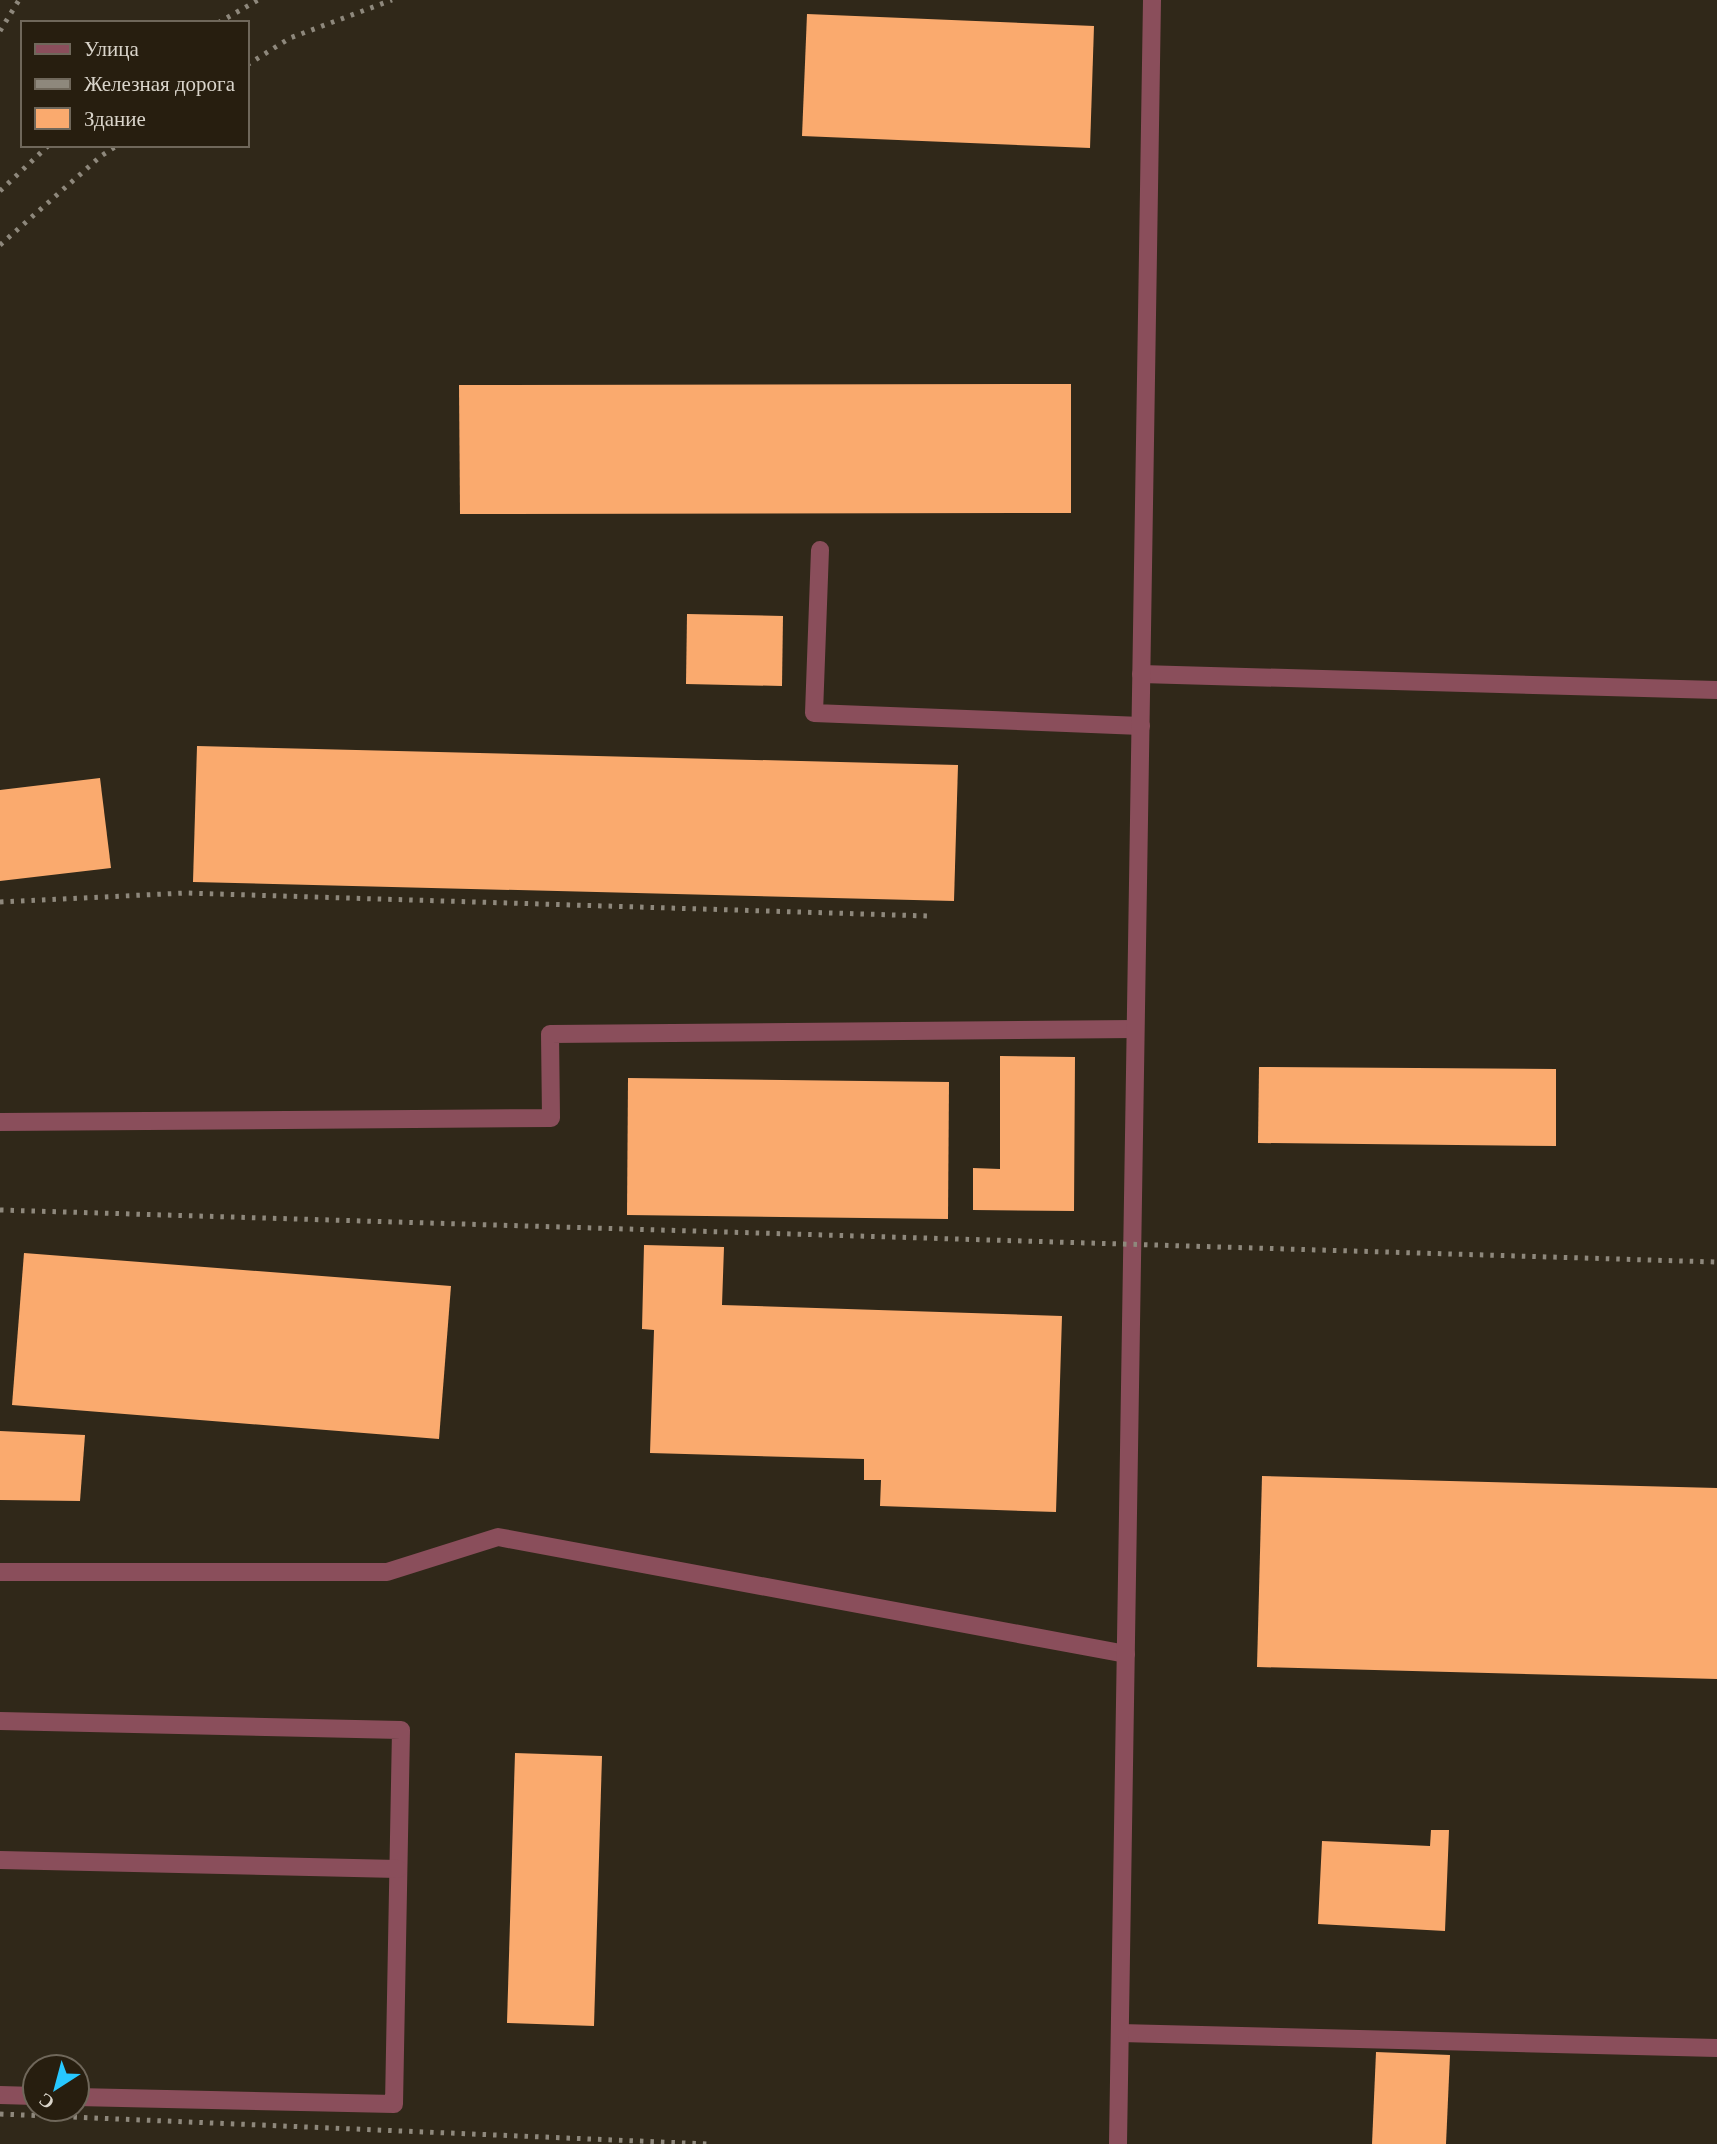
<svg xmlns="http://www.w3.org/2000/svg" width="1717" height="2144" font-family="Georgia,serif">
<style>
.building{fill:#faaa6e}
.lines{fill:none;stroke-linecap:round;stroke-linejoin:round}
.minor{stroke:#8a4e5b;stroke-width:18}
.rail{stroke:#8e887c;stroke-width:5;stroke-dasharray:3.5 7;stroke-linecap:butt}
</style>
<rect width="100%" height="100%" fill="#302819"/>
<g class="building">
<polygon points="807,14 1094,26 1090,148 802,136"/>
<polygon points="1071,384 1071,513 460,514 459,385"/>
<polygon points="687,614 783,616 782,686 686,684"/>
<polygon points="197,746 958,765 954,901 193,882"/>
<polygon points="100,778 111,868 0,881 0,790"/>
<polygon points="1000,1056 1075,1057 1074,1211 973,1210 973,1168 1000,1169"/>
<polygon points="1259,1067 1556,1069 1556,1146 1258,1143"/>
<polygon points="628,1078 949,1082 948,1219 627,1215"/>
<polygon points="644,1245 724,1247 722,1305 1062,1316 1056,1512 880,1506 881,1480 864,1480 864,1459 650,1453 654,1330 642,1329"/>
<polygon points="24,1253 451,1286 439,1439 12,1405"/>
<polygon points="0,1431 85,1435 80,1501 0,1500"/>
<polygon points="1262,1476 1717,1488 1717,1679 1257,1667"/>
<polygon points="515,1753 602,1756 594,2026 507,2023"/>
<polygon points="1431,1830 1449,1830 1445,1931 1318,1924 1322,1841 1430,1846"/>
<polygon points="1376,2052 1450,2055 1446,2144 1372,2144"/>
</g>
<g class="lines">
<g class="minor">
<polyline points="820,550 814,713 1141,726"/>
<polyline points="1141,674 1717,690"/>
<polyline points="0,1122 551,1118 550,1034 1135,1029"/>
<polyline points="0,1572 387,1572 498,1537 1126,1654"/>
<polyline points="0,1721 401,1730 394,2104 77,2097"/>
<polyline points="0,1860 398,1869"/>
<polyline points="1120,2033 1717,2048"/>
<polyline points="0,2095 35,2096"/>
<polyline points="1118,2144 1152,0"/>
</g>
<g class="rail">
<polyline points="218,23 258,0"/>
<polyline points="0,31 19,0"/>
<polyline points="247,65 290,38 392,0"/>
<polyline points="0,191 49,145"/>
<polyline points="0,245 101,156 118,145"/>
<polyline points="0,902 185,893 928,916"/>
<polyline points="0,1210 1715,1262"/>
<polyline points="0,2114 708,2144"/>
</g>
</g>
<rect x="21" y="21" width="228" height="126" fill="#271e0f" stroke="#6f675a" stroke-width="2"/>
<rect x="35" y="44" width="35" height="10" fill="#8a4e5b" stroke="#6f675a" stroke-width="2"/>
<text x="84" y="56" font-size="21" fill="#dad5cb">Улица</text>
<rect x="35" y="79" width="35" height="10" fill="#8e887c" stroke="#6f675a" stroke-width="2"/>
<text x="84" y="91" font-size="21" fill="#dad5cb">Железная дорога</text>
<rect x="35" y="108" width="35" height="21" fill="#faaa6e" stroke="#6f675a" stroke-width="2"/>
<text x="84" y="126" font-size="21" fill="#dad5cb">Здание</text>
<g transform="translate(56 2088) rotate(216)"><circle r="33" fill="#271e0f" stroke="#6f675a" stroke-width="2"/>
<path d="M0-5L12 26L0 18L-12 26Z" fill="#27c8ff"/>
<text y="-10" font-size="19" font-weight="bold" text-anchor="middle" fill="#dad5cb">С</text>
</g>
</svg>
